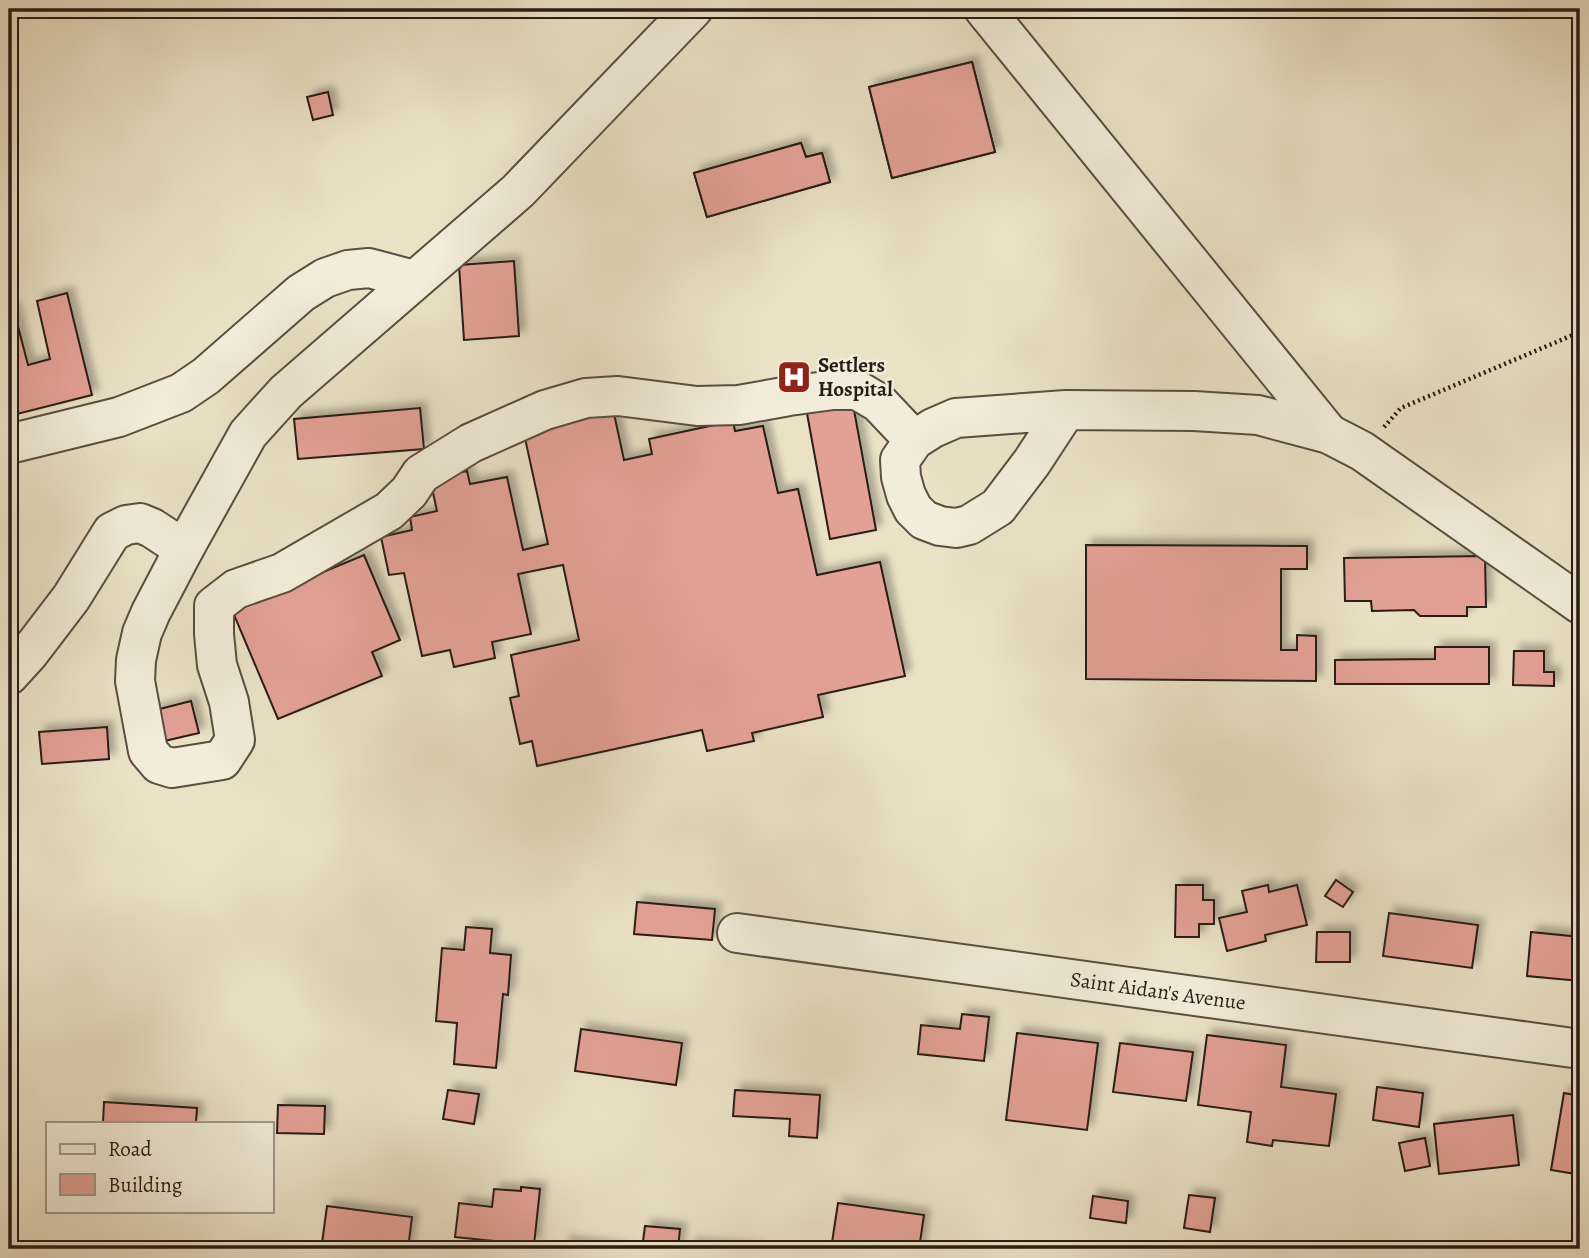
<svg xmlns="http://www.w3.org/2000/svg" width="1589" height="1258" font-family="Alegreya,serif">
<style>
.building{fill:#e3a195;stroke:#291b15;stroke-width:2;filter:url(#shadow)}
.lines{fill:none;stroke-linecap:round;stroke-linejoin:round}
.minor-casing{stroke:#5a4d41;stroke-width:42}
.path{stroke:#291b15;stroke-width:4.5;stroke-dasharray:2 3.5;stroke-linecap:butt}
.minor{stroke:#f2ecda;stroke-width:38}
.labels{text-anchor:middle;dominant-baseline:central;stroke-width:5;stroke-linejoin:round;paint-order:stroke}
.poi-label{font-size:21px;font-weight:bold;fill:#291b15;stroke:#f2ecda;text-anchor:start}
.street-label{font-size:21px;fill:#291b15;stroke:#f2ecda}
</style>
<defs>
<filter id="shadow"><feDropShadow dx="6" dy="-6" stdDeviation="3.5" flood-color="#0004"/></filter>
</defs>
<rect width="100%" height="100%" fill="#ebe2c6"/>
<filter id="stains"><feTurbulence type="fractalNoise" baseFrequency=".00286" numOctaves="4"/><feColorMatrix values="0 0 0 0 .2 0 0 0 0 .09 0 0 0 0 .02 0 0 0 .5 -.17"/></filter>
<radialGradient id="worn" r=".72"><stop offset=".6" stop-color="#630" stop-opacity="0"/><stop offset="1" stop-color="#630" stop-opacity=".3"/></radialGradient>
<g class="building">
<polygon points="972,62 995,152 892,178 869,87"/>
<polygon points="972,62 995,152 892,178 869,87"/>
<polygon points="328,92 333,115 313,120 307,97"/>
<polygon points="801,143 806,157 822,153 830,182 707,217 694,173"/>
<polygon points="801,143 806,157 822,153 830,182 707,217 694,173"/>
<polygon points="514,261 519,336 464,340 459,265"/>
<polygon points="67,293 92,395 9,416 9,308 13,307 28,365 50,359 37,301"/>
<polygon points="852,399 876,530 830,539 806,408"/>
<polygon points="420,408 424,449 298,459 294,419"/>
<polygon points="613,409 624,460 652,454 649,439 733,421 735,431 763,426 778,493 798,489 817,575 880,562 905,676 818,695 823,717 752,733 754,741 707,751 702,730 537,766 532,741 520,744 510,698 519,696 511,655 579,640 563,565 518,574 531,634 492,642 495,658 454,667 450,650 422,656 404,573 389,575 381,537 412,530 410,517 437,511 430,479 467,471 470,484 507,477 523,550 548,544 523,429"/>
<polygon points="1086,545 1307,546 1307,569 1281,569 1281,650 1297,650 1297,635 1316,636 1316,681 1086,679"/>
<polygon points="364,555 400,640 372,652 382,676 278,719 232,610"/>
<polygon points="1485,556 1486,607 1467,607 1467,616 1420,616 1414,610 1372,611 1371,601 1345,601 1344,558"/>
<polygon points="1435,647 1489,647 1489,684 1335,684 1335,660 1435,659"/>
<polygon points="1514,651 1544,651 1544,672 1554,672 1554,686 1513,685"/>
<polygon points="191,701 199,733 160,742 152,711"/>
<polygon points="107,727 109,759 42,764 39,732"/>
<polygon points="1336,880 1353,892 1343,907 1325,896"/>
<polygon points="1176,885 1203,885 1203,900 1214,900 1214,924 1199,924 1199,937 1175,937"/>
<polygon points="1268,885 1269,892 1297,885 1307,925 1265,935 1266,941 1227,951 1219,918 1247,912 1242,891"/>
<polygon points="637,902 715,909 712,940 634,934"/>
<polygon points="1389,913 1478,925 1472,968 1383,956"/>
<polygon points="466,927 492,929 490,953 511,955 508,995 503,994 496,1068 454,1064 457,1023 436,1021 442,948 464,950"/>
<polygon points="1317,932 1350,932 1350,962 1316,962"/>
<polygon points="1531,932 1580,937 1580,981 1527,976"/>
<polygon points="962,1014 989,1017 984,1061 918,1054 921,1025 960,1029"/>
<polygon points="581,1029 682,1043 676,1085 575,1071"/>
<polygon points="1017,1033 1098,1043 1087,1130 1006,1120"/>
<polygon points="1207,1035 1286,1045 1281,1087 1336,1094 1329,1146 1273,1140 1272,1146 1247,1142 1251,1112 1198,1105"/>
<polygon points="1120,1043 1193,1052 1186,1101 1113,1092"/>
<polygon points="1377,1087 1423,1093 1419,1127 1373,1120"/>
<polygon points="448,1090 479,1094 474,1124 443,1119"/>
<polygon points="735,1090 820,1095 817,1138 789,1136 790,1119 733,1116"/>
<polygon points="1564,1093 1580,1096 1580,1146 1576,1174 1551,1170"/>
<polygon points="104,1102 197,1108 196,1123 103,1123"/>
<polygon points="278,1105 325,1106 324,1134 277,1133"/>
<polygon points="1513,1115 1519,1165 1439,1174 1434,1124"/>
<polygon points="1425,1138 1430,1166 1405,1171 1399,1143"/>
<polygon points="521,1187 540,1189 534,1245 455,1237 459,1203 492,1207 494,1189 521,1191"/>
<polygon points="1189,1195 1215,1198 1210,1232 1184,1228"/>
<polygon points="1093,1196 1128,1201 1126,1223 1090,1218"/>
<polygon points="838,1203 924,1215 919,1249 831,1249"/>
<polygon points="327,1206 412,1217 408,1249 369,1249 322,1243"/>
<polygon points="645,1226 680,1229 678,1249 642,1249"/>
<polygon points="565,1242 626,1249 564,1249"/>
<polygon points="690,1244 758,1249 690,1249"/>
</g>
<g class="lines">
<g class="minor-casing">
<g id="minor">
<polyline points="693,9 518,191 286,392 248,434 184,549 151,612 142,633 136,660 135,681 148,751 159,764 172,768 222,760 235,740 229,702 217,665 214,634 214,606 236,589 282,573 389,511 409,492 421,474 471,443 545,410 586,398 618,396 697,406 739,405 789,396 833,390 857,390 879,403 914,440"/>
<polyline points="984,9 1329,434"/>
<polyline points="1066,410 1032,462 998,507 969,525 956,528 940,526 924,520 913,509 906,495 901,477 900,460 914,440 933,428 956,418 1066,410 1194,411 1258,415 1329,434 1362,451 1580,604"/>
<polyline points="9,444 119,417 181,393 206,376 301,293 325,278 348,270 369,268 414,280"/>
<polyline points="9,675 29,653 71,598 112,532 126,525 140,523 152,528 184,549"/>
<path id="s1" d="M737,933L1580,1049"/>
</g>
</g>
<polyline class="path" points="1384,427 1401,408 1580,332"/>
<use href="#minor" class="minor"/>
</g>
<defs>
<g id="hospital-square" transform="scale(1.75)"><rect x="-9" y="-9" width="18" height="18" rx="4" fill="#8f2418" stroke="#f2ecda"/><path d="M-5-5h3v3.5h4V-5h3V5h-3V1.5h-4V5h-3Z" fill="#fff"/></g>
</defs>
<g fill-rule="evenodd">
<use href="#hospital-square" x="794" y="377"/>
</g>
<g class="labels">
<g class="poi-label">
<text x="818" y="365">Settlers<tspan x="818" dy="24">Hospital</tspan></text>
</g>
<g class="street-label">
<text stroke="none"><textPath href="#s1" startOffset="425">Saint Aidan's Avenue</textPath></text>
</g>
</g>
<rect width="1589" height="1258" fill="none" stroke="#ebe2c6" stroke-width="35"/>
<rect x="10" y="10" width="1568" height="1237" fill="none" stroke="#291b15" stroke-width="3.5"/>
<rect x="18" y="18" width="1554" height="1223" fill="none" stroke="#291b15" stroke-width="2"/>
<rect x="46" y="1122" width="228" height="91" fill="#f2ecda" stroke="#a2988b" stroke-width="2"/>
<rect x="60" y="1144" width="35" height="10" fill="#f2ecda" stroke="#a2988b" stroke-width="2"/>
<text x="108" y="1156" font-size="21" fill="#291b15">Road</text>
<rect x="60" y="1174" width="35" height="21" fill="#e3a195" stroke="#a2988b" stroke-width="2"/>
<text x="108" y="1192" font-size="21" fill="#291b15">Building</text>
<rect width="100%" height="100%" filter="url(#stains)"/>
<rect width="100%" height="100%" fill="url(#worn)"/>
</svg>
